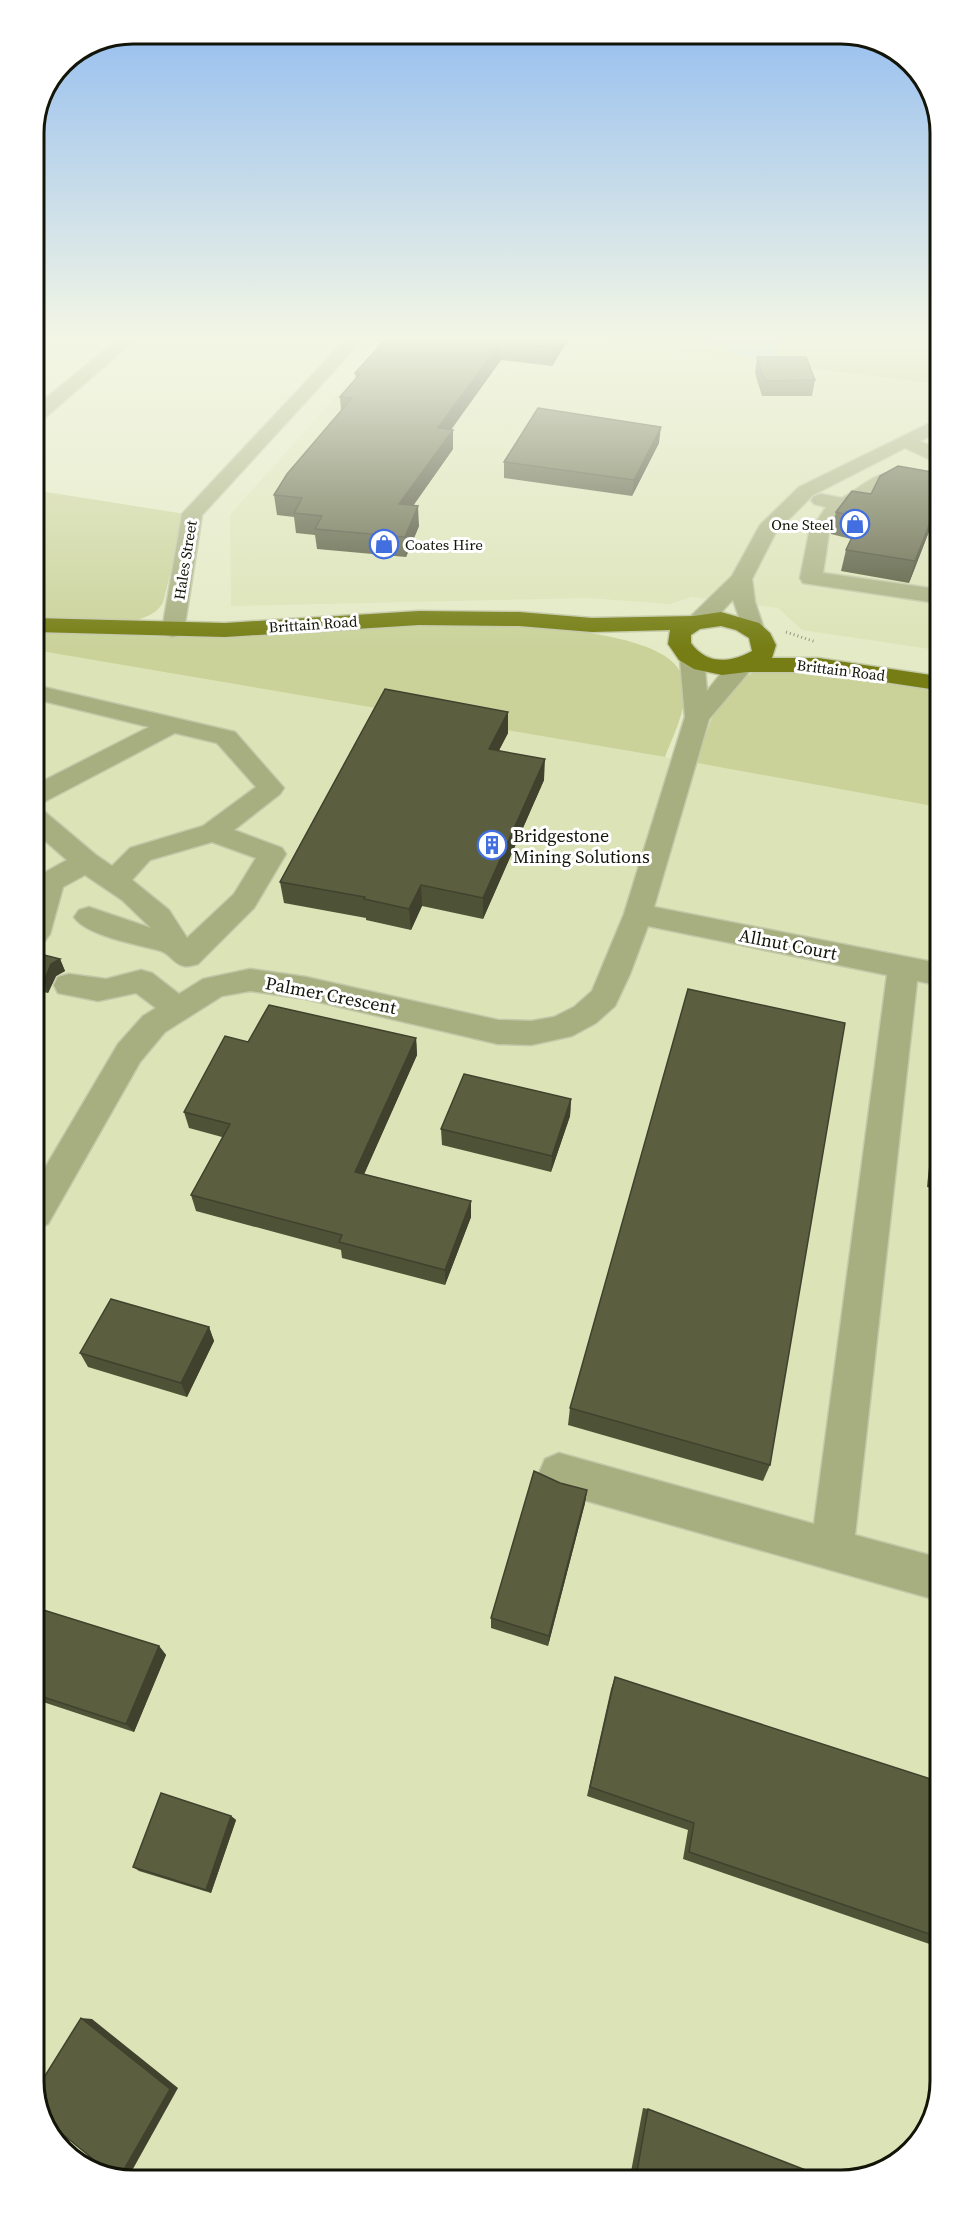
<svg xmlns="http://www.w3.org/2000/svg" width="974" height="2214" font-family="'Source Serif 4',serif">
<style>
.built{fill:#dce3b7}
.green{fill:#cad29a}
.water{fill:#acc6fc}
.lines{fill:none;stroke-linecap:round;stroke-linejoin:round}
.minor-casing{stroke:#c3c8a8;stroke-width:3}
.major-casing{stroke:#c3c8a8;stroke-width:3}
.path{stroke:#90957a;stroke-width:3;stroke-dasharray:1 3;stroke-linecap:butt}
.minor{fill:#a7ae80;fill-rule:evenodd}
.major{fill:#757d14;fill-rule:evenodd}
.wall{fill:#4e5237}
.shaded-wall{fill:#40422d}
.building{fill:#5b5f40;stroke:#40422d;stroke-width:1.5}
.labels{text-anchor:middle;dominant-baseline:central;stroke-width:6;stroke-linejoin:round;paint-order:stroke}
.far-poi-label{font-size:15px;fill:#131508;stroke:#fff;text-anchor:end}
.far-street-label{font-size:15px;fill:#131508;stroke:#fff}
.poi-label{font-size:18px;fill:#131508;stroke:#fff;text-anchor:start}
.street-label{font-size:18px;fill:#131508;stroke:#fff}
.rim{fill:none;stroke:#131508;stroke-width:3}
</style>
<rect width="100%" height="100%" fill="#e4eac6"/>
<g class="built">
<polygon points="387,339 573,339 929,383 936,380 937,650 802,630 778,608 692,597 669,604 589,598 231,606 230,515"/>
<polygon points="36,648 665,757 938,807 941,2082 921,2142 874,2176 125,2181 72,2160 38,2114"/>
</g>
<g class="green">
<polygon points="573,339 936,339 936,380 929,383"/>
<path d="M34,490L185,514L163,603C160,607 157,611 153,613C127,631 65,621 34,619Z"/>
<path d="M454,624C501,625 659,626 681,673C693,698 674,733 665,757L35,650V632L168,637H228L383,626Z"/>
<path d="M784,669L822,671L937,688L938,807L697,763C708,730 715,689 751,674C760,670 774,670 784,669Z"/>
</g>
<polygon class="water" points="709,339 778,339 774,348 776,357 745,356 707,343"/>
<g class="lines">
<g class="minor-casing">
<g id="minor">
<polygon points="118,339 136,339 41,421 34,423 34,408"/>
<polygon points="346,339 363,339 202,515 184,630 181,635 173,637 165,635 162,630 182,514"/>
<path d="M936,420L937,433L920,441L937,449V463L905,448L813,495L776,532L752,579L755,602L764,629L761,634L753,636L745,634L733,600C720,612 709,632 690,627L687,622L690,617L732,576L760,525L799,487Z"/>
<path d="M908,472L927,477L930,481L927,485L920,487L890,484L861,504L845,509L829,533L823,573L937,589V603L803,583L800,578L809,533L826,507L814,504L811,500L814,496L821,494L842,498C867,484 876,469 908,472Z"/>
<path d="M692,652L700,654L704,659L707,691C719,677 730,656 750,661L754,666L709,719L654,907L938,963V985L917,981L855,1535L940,1558V1601L559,1493L545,1487L539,1473L545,1459L559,1453L814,1524L887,975L648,926L630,974L615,1006L596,1023L572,1036L531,1045L498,1044L306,999L250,991L222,996L165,1032L140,1062L48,1224L36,1229V1183L118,1044L143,1016L156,1008L136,993L98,1001L58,993L54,985L58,977L69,974L106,979L141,970L152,973L179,994L203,979L250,969L306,977L498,1020L531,1021L554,1017L574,1007L592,991L624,914L685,717L680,659L684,654Z"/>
<path d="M35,685L235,732L284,788L280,794L234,830L282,848L286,854L254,908L198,964C193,965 189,967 184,966C174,964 170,954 161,951C140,945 86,936 74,917L79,910L89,907L151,928L122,900L85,875L63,887L50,934L45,941L35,944L36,882L40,875L67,860L35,832V809L45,812L96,855L112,866L130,848L203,826L256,787L217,743L175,733L44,802L35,804V785L149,727L35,699ZM212,842L256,858L234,894L187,938L169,910L132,880L150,860Z"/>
</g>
</g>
<g class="major-casing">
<path id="major" d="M419,611L519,612L592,618L694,616L721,612L759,623L770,633L776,645L772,658H818L937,676V690L818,672H747L722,675L694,669L679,660L668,644L670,630L592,632L519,626L419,625L225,637L35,632L34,618L225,623ZM721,626L736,630L749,638L752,651C730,663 707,665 691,643V635L700,629Z"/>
</g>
<polyline class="path" points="786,632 816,642"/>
<use href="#minor" class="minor"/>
<use href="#major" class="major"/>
</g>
<g class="wall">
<polygon points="386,339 569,339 552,366 501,360 451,430 453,430 453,449 413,506 419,526 406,557 317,549 315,535 296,533 294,517 277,515 274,495 341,411 340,397 356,379 355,373"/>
<polygon points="757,357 815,380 812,396 762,396 755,373"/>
<polygon points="659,443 632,496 504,478 504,462"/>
<polygon points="937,473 937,511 909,583 841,571 846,550 851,539 831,534 836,512 871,494"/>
<polygon points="508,712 508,733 499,750 544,780 483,919 422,906 411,930 366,920 366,918 284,903 280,882"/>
<polygon points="35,944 46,956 60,959 65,971 56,976 48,993 35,990"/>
<polygon points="416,1038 417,1055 364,1174 471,1217 445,1285 342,1258 341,1250 196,1211 191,1195 222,1137 189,1128 184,1112 248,1042"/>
<polygon points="938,1075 939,1190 927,1187"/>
<polygon points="571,1099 570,1116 551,1172 442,1145 441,1129"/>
<polygon points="209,1327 214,1341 187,1397 88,1367 80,1353"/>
<polygon points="570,1408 770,1465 763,1481 568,1425"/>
<polygon points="560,1483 587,1490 585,1503 548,1646 491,1628 491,1618"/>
<polygon points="37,1608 159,1646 166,1655 134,1732 37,1700"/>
<polygon points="615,1677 940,1782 941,1948 683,1859 688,1830 587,1796 611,1689"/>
<polygon points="231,1816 236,1820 211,1893 139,1871 133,1867"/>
<polygon points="643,2108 648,2109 821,2176 630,2177"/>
</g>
<g class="shaded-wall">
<polygon points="558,339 569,339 552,366 552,348"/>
<polygon points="501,342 501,360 438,447 438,428"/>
<polygon points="661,427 659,443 632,496 634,480"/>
<polygon points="453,430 453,449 400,524 399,504"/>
<polygon points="937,505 937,511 909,583 915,561"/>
<polygon points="418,506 419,526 406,557 405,537"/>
<polygon points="508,712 508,733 489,770 489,749"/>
<polygon points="545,759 544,780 483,919 483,898"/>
<polygon points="421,885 422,906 411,930 409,909"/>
<polygon points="60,959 65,971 56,976 48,993 44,981 51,964"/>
<polygon points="416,1038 417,1055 358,1188 355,1172"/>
<polygon points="571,1099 570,1116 551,1172 552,1156"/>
<polygon points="471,1201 471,1217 445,1285 445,1270"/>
<polygon points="209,1327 214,1341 187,1397 181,1383"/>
<polygon points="587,1490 585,1503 548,1646 549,1636"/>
<polygon points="159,1646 166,1655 134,1732 126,1724"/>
<polygon points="231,1816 236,1820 211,1893 206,1890"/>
<polygon points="81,2018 92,2019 178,2088 129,2176 121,2179 119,2178"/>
</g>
<g class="building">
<polygon points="386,339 558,339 552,348 501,342 438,428 453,430 399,504 418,506 405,537 315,529 322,516 294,513 302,498 274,495 287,474 352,398 340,397 360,374 355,373"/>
<polygon points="757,357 806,357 815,380 765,381"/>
<polygon points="538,408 661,427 634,480 504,462"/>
<polygon points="898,466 937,473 937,505 915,561 846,550 861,518 836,512 852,491 871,494 880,476"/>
<polygon points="385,689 508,712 489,749 545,759 483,898 421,885 409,909 364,899 365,897 280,882"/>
<polygon points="35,944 42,946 44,955 60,959 51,964 44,981 35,979"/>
<polygon points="688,989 845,1023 770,1465 570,1408"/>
<polygon points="269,1005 416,1038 355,1172 471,1201 445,1270 339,1242 342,1235 191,1195 230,1124 184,1112 225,1036 248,1042"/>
<polygon points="464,1074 571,1099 552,1156 441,1129"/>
<polygon points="111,1299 209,1327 181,1383 80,1353"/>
<polygon points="534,1471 560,1483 587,1490 549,1636 491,1618"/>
<polygon points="37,1608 159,1646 126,1724 37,1695"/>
<polygon points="615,1677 940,1782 941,1938 689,1852 694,1823 590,1787"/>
<polygon points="161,1793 231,1816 206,1890 133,1867"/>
<polygon points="81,2018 170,2089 119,2178 115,2177 38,2114 38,2087"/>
<polygon points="648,2109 821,2176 636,2177"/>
</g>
<linearGradient id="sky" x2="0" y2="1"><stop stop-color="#90bbf0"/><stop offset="0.52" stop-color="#f3f6e5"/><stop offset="1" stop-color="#f3f6e5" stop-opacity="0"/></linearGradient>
<rect width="974" height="649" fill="url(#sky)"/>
<defs>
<g id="shop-ring" transform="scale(1.5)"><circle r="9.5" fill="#fff" stroke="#426fe0" stroke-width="1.5"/><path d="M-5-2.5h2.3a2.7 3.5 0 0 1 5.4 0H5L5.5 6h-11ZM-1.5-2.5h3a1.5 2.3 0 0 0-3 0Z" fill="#426fe0"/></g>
<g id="building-ring" transform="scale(1.5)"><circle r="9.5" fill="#fff" stroke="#426fe0" stroke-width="1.5"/><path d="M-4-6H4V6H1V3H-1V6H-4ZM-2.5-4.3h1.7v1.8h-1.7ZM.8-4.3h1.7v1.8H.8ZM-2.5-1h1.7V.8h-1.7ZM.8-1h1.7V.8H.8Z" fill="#426fe0"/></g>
</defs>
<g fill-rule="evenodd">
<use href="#shop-ring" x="855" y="524"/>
<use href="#shop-ring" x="384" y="544"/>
<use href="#building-ring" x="492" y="845"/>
</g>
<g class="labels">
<g class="far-poi-label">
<text x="834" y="524">One Steel</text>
<text x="405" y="544" text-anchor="start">Coates Hire</text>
</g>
<g class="far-street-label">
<text transform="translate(185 560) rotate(-81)">Hales Street</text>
<text transform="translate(313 624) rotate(-4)">Brittain Road</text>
<text transform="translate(841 670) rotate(7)">Brittain Road</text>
</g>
<g class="poi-label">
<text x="513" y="835">Bridgestone<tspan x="513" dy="21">Mining Solutions</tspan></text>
</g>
<g class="street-label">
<text transform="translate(788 944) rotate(11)">Allnut Court</text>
<text transform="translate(331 995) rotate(11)">Palmer Crescent</text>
</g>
</g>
<path d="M0 0H974V2214H0ZM133 44H841A89 89 0 0 1 930 133V2081A89 89 0 0 1 841 2170H133A89 89 0 0 1 44 2081V133A89 89 0 0 1 133 44Z" fill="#fff" fill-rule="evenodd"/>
<path class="rim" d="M133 44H841A89 89 0 0 1 930 133V2081A89 89 0 0 1 841 2170H133A89 89 0 0 1 44 2081V133A89 89 0 0 1 133 44Z"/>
</svg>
